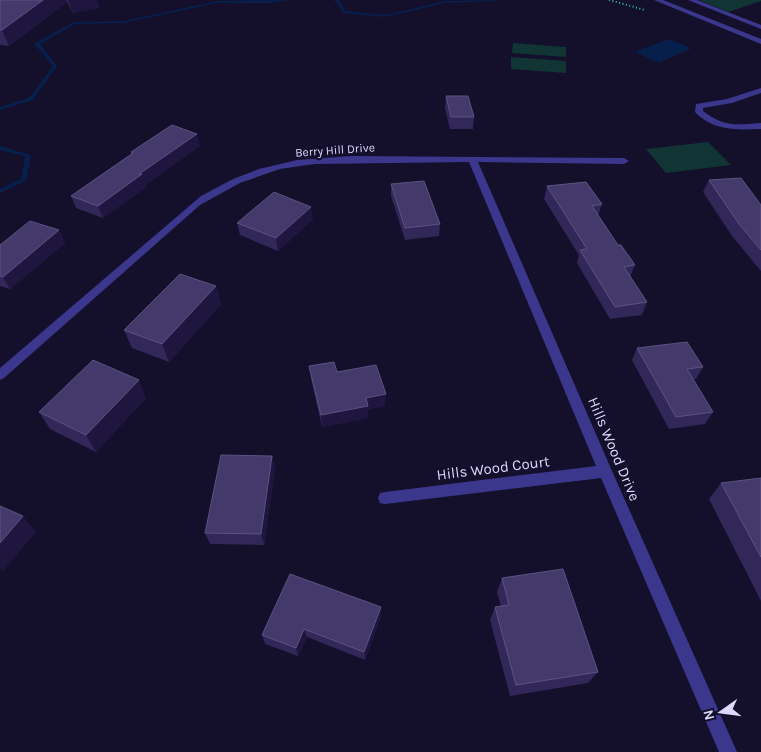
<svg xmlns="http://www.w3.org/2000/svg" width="761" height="752" font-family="Karla,sans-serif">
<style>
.green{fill:#113534}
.water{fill:#071f4b}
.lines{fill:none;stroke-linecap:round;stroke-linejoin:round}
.stream{fill:#071f4b;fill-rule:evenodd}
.path{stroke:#28c3bb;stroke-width:2;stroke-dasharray:1 2.5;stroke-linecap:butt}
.service{fill:#3b378c;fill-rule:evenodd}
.minor{fill:#3b378c;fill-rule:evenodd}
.tertiary{fill:#3b378c;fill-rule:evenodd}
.wall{fill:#312759}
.shaded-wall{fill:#1e163f}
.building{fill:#433a6b;stroke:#5c5382}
.labels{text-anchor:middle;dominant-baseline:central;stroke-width:4.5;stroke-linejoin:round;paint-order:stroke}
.far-street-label{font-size:12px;fill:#ddd8ff;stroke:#140f2a}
.street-label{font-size:15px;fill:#ddd8ff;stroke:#140f2a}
</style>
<rect width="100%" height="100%" fill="#140f2a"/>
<g class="green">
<polygon points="699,0 761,0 761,1 729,12"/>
<polygon points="513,43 566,47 566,57 512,53"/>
<polygon points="511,57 566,61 566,73 511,69"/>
<polygon points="708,142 731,165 666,173 646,149"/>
</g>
<polygon class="water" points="668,39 692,48 659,63 635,52"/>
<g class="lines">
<g class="stream">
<polygon points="278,0 290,0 270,3 217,3 124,23 75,24 40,44 57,66 33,100 0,110 0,107 29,98 53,66 35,45 35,43 74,22 124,21 217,1"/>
<polygon points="332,0 340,1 345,11 385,15 445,1 498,0 496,1 445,3 385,17 343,13 337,3"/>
<polygon points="0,146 31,155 26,181 0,193 0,189 21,179 25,156 0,150"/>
</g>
<polyline class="path" points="609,0 645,10"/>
<path class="service" d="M761,88V93L732,103L703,108V111C724,127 736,125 761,123V129C737,130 713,131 695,112L696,104L727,99Z"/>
<polygon class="minor" points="351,156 624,158 629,161 624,164 478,162 612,471 737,752 719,752 601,478 385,504 380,503 378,498 380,493 385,492 596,466 469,162 315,164 280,169 240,183 200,205 4,378 0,380 0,368 201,196 233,179 259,169 297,160"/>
<g class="tertiary">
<polygon points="654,0 663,0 761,39 761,44"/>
<polygon points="688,0 697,0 761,25 761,29"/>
</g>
</g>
<g class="wall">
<polygon points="0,0 97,0 99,8 73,13 67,2 9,46 0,45"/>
<polygon points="446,96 474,117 473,129 450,129 445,108"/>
<polygon points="200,146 145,185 146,187 103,218 76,208 71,196 131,154 131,152"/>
<polygon points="709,180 761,205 761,271 732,236 703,192"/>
<polygon points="391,184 440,224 439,236 405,240 391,196"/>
<polygon points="547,186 602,204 598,216 618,245 635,265 630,277 647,302 642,315 610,319 577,263 579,255 544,199"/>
<polygon points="313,219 278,251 240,235 237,223"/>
<polygon points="59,230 65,243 10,289 0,286 0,245"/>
<polygon points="216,286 221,304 169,362 132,348 124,330"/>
<polygon points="637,348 703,367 696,379 693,379 713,412 705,424 669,429 632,360"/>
<polygon points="309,366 337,372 385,406 368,409 368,418 322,427 311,379"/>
<polygon points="146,398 96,452 50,429 39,412"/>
<polygon points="272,456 275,468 264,545 210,544 205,533"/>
<polygon points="761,478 761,601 709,499 721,483"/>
<polygon points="502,578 598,672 588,683 510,696 490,620 495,607 501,606 497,592"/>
<polygon points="381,607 381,616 365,660 307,637 298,656 265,644 262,635"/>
</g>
<g class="shaded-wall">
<polygon points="43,0 66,0 67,2 9,46 2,30"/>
<polygon points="68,0 97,0 99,8 73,13"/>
<polygon points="197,134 200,146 145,185 146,187 103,218 98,206 139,174"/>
<polygon points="311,207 313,219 278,251 276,238"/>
<polygon points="59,230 65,243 10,289 3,277"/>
<polygon points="216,286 221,304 169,362 162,344"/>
<polygon points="139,380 146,398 96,452 86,435"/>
<polygon points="386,394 385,406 368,409 368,418 322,427 321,415 366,398"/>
<polygon points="272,456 275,468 264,545 261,534"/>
<polygon points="23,516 36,532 3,571 0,568 0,543"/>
<polygon points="381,607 381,616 365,660 364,652"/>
<polygon points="304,629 307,637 298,656 296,648"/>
</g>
<g class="building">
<polygon points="0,0 43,0 2,30 0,30"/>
<polygon points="446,96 468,96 474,117 451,117"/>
<polygon points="172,125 197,134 139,174 142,174 98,206 71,196 133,153 131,152"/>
<polygon points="741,178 761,205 761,250 739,224 709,180"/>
<polygon points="424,181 440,224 405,228 391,184"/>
<polygon points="586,182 602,204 592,206 618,245 621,245 635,265 624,267 647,302 615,307 580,250 587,249 547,186"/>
<polygon points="274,192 311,207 276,238 237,223"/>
<polygon points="30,221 59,230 3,277 0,276 0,245"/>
<polygon points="180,274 216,286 162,344 124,330"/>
<polygon points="687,342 703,367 687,369 713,412 676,417 637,348"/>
<polygon points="93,360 139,380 86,435 39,412"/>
<polygon points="334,362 337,372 376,365 386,394 366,398 368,406 321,415 309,366"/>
<polygon points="221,455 272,456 261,534 205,533"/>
<polygon points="761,478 761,557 721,483"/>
<polygon points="0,506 23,516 0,543"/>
<polygon points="563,569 598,672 516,685 495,607 509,605 502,578"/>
<polygon points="290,574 381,607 364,652 304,629 296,648 262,635"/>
</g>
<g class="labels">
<g class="far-street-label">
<text transform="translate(335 150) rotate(-4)">Berry Hill Drive</text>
</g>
<g class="street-label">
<text transform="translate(614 449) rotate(67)">Hills Wood Drive</text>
<text transform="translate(493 468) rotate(-7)">Hills Wood Court</text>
</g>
</g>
<g transform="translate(721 712) rotate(256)" stroke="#140f2a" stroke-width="4" paint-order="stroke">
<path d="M0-4L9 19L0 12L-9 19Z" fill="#ddd8ff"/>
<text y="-8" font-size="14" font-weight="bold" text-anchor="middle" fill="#ddd8ff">N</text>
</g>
</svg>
